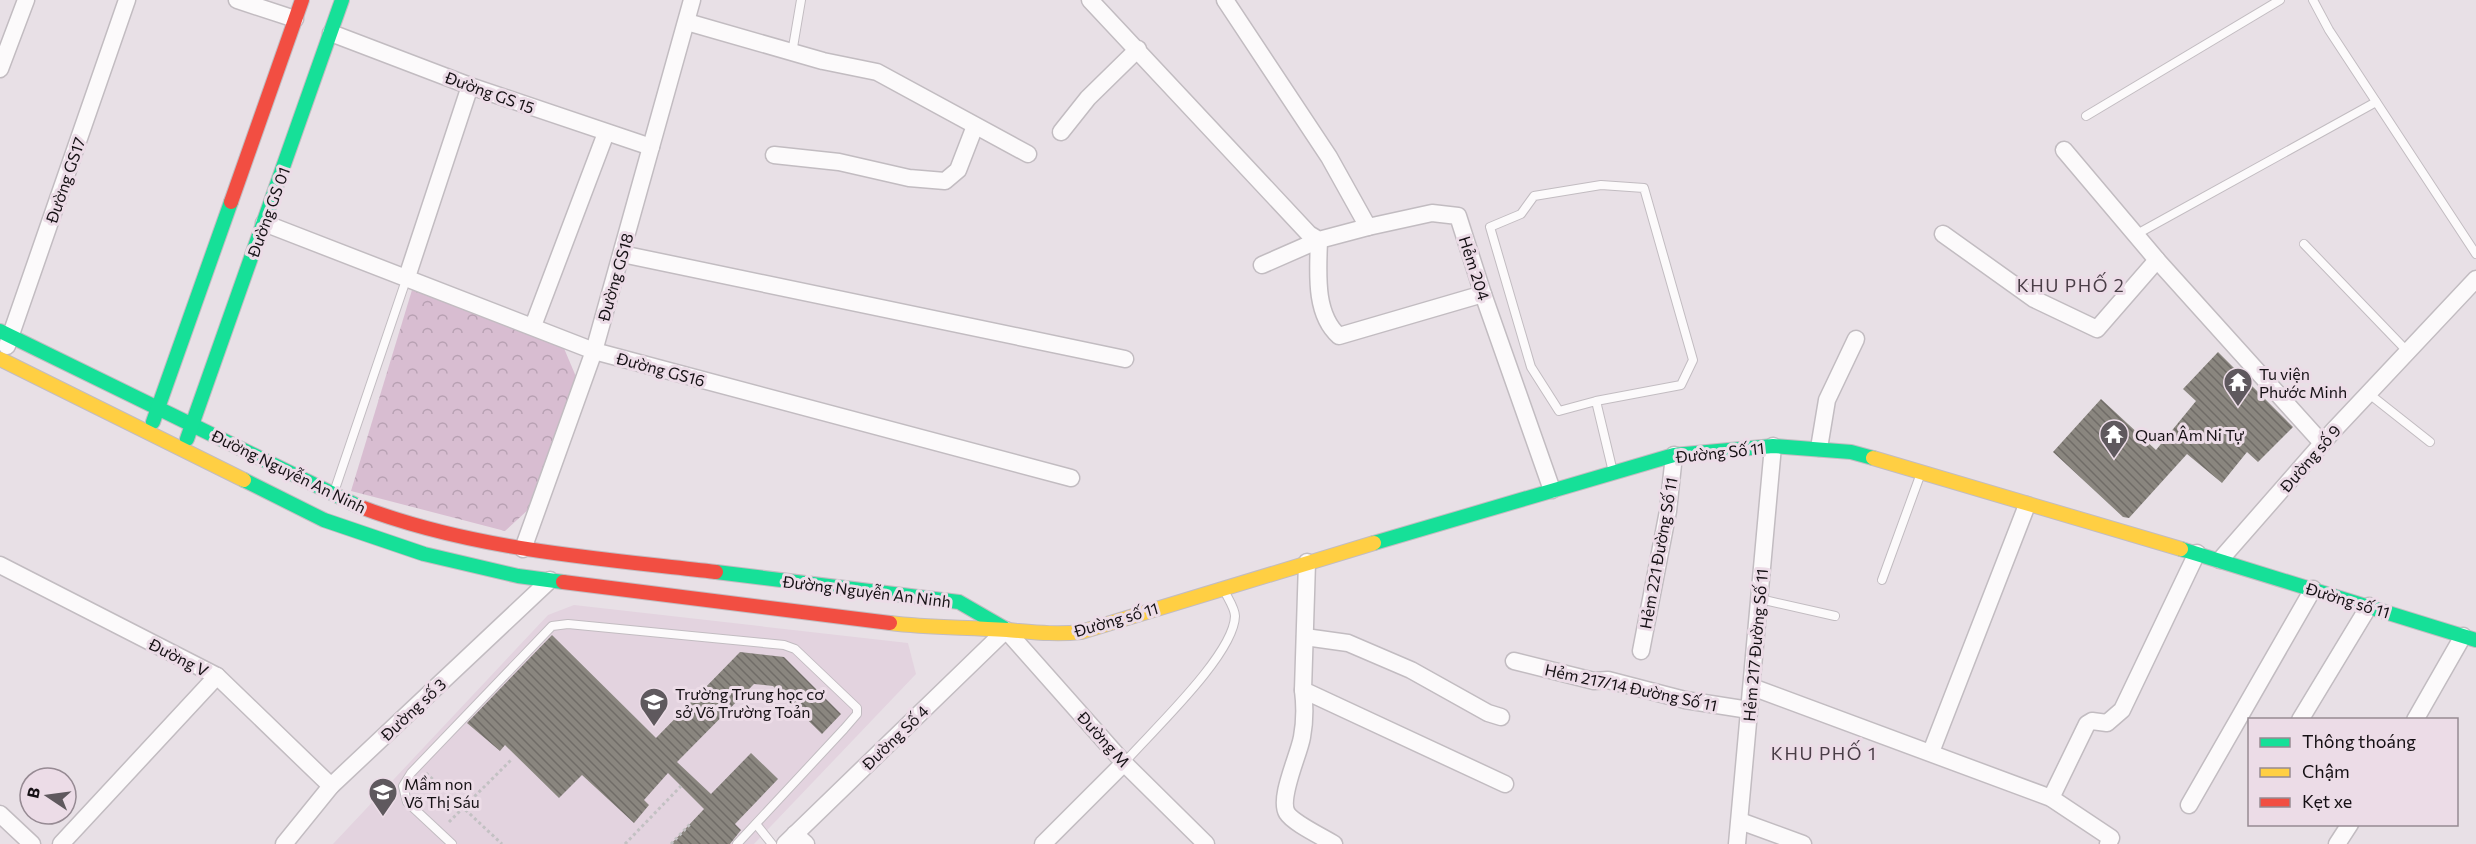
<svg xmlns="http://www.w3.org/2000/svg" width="2476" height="844" font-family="Commissioner,sans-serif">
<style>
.built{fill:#e3d3df}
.park{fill:url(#park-crowns)}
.building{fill:url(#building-back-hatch)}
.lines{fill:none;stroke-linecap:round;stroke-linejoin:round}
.lane-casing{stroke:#c2bcc1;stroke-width:10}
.street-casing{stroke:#c2bcc1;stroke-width:19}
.fast-casing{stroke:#c2bcc1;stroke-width:16}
.slow-casing{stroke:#c2bcc1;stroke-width:16}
.jam-casing{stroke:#c2bcc1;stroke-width:16}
.path{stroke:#c3c1c3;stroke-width:3;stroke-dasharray:3 3;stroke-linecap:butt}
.lane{stroke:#fcfafb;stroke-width:8}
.street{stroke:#fcfafb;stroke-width:16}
.fast{stroke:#16e098;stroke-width:14}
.slow{stroke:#ffcf43;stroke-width:14}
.jam{stroke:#f24e42;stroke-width:14}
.labels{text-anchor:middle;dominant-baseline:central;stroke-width:6;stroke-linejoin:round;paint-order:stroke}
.street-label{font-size:16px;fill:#151014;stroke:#ecdce7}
.poi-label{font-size:16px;fill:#151014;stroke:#ecdce7;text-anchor:start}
.neighbourhood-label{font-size:18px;letter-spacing:1.5px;fill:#4a3e47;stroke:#ecdce7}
</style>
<defs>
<pattern id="park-crowns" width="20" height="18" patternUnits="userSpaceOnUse" patternTransform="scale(1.5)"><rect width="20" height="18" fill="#d8bdd1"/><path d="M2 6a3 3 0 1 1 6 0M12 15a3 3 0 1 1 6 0" fill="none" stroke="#b8a1b3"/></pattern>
<pattern id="building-back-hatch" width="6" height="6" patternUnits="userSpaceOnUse" patternTransform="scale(1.5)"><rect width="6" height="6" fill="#8a867f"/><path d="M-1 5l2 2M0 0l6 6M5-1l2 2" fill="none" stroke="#706c67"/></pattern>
</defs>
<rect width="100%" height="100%" fill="#e8e0e6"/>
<polygon class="built" points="574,605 908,643 916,674 754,844 333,844 548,615"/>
<polygon class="park" points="412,290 563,346 577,379 530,508 505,531 351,491"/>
<g class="building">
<polygon points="2218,352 2293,427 2258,462 2247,452 2222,483 2187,454 2129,518 2123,517 2053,452 2101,399 2156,450 2196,401 2183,389"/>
<polygon points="552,635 656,738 740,652 784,657 841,714 822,734 773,686 754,684 677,762 711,794 751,753 778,779 735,824 741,830 730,844 671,844 704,809 668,773 644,800 649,805 634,823 582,775 559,798 505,745 500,751 467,723"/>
</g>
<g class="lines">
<g class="lane-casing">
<g id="lane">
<polyline points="2313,0 2329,30 2476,254"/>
<polyline points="792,53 801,0"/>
<polyline points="2086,116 2280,0"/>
<polyline points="2137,234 2376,102"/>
<polyline points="2304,244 2407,351"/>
<polyline points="2368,393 2430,442"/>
<polyline points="1596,401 1681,385 1693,360 1644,188 1601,185 1534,196 1521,214 1490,227 1531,367 1559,411 1596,401 1613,472"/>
<polyline points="334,492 407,277"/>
<polyline points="1882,580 1921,473"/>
<polyline points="1760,599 1835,616"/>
<path d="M1124,763C1151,732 1234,655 1235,616C1235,608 1227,597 1224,590"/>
<polyline points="756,824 772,844"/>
<polyline points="452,844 407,802 403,786 411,773 552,626 568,624 784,645 795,649 857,708 857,714 844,729 737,844"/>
</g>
</g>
<g class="street-casing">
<g id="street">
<polyline points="237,0 295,19"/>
<polyline points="1090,0 1309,234 1319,240 1368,227"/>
<polyline points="1225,0 1329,157 1368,227 1432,213 1458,216 1483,294 1552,490"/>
<polyline points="687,22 823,61 877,72 1028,154"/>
<polyline points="331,33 470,86 651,147"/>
<polyline points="0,69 26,0"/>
<polyline points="1061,132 1088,98 1138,49"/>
<polyline points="2064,150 2157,260 2322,443"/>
<polyline points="774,155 839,162 909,178 945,181 958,170 975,126"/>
<polyline points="264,223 594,351 1071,478"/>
<polyline points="1943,234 2034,299 2097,329 2157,260"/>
<polyline points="622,254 1125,359"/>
<path d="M1262,265L1319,240C1318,272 1314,314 1339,336L1483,294"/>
<polyline points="407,277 470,86"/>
<polyline points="533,326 606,133"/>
<polyline points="7,346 127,0"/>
<polyline points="1819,448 1827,400 1856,339"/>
<polyline points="523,549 594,351 692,0"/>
<polyline points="2220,560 2333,431 2476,279"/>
<polyline points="1307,562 1303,690 1505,784"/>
<polyline points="0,565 217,676 331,786"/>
<polyline points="1305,637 1348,643 1411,670 1488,713 1501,717"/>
<polyline points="1641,651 1668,511 1674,455"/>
<polyline points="1514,661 1594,681 1608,680 1685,700 1749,710"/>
<polyline points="1752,687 2051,798 2111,838 2108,844"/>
<path d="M1303,690C1305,706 1305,721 1302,737C1299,755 1278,798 1287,813C1293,823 1323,837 1334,844"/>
<polyline points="2300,720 2369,606"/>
<polyline points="2415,720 2463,636"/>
<polyline points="1931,752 2027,505"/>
<polyline points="2051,798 2087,724 2092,721 2107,723 2122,710 2197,553"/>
<polyline points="2189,805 2313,589"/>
<polyline points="0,814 32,844"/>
<polyline points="1740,821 1803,844"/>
<polyline points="795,834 806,844"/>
<polyline points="61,844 217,676"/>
<polyline points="284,844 331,786 550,580"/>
<polyline points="785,844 1006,630 1124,763 1206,844"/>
<polyline points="1043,844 1124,763"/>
<polyline points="1737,844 1773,446"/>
<polyline points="2337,844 2350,824"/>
</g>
</g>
<g class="fast-casing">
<g id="fast">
<polyline points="0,331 358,506"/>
<polyline points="153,422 231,202"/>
<polyline points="187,439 342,0"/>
<polyline points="244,480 324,520 424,554 518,576 563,582"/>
<polyline points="1374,543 1674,455 1773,446 1851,452 1873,458"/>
<polyline points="2181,549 2476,640"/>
<polyline points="716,572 959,602 1004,628"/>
</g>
</g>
<g class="slow-casing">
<g id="slow">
<polyline points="0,359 244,480"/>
<polyline points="1873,458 2181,549"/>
<path d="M890,623C929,628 967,627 1007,630C1032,632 1055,635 1081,632L1374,543"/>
</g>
</g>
<g class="jam-casing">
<g id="jam">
<polyline points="231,202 302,0"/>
<path d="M358,506C472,550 596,558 716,572"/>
<polyline points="563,582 890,623"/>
</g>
</g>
<g class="path">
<polyline points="426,773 502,844"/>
<polyline points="449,822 511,760"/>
<polyline points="625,844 681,786"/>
<polyline points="671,844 691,823"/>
</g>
<use href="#lane" class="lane"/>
<use href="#street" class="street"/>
<use href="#fast" class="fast"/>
<use href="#slow" class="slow"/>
<use href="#jam" class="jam"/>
</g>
<defs>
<g id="temple-pin" transform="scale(1.5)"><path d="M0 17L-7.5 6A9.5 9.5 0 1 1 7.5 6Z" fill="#5f595e" stroke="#ecdce7"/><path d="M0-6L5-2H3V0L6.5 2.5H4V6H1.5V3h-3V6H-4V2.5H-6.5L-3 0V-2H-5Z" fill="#fff"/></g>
<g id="school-pin" transform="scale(1.5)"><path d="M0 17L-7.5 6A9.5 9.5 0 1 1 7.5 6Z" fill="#5f595e" stroke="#ecdce7"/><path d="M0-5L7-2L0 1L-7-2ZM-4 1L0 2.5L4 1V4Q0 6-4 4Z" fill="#fff"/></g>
</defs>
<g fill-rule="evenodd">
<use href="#temple-pin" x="2238" y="382"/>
<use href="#temple-pin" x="2114" y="434"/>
<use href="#school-pin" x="654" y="702"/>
<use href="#school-pin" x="383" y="792"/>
</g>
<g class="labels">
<g class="street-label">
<text transform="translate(490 92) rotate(20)">Đường GS 15</text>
<text transform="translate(65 180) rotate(-71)">Đường GS17</text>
<text transform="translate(268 212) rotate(-70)">Đường GS 01</text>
<text transform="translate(1475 268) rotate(72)">Hẻm 204</text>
<text transform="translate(615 277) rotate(-74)">Đường GS18</text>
<text transform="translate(661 369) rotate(15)">Đường GS16</text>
<text transform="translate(1720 452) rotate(-6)">Đường Số 11</text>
<text transform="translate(2310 458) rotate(-49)">Đường số 9</text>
<text transform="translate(289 471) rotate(26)">Đường Nguyễn An Ninh</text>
<text transform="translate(1658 553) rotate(-80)">Hẻm 221 Đường Số 11</text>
<text transform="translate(867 591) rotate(7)">Đường Nguyễn An Ninh</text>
<text transform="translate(2348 600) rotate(17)">Đường số 11</text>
<text transform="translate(1116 619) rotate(-16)">Đường số 11</text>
<text transform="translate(1755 645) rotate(-85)">Hẻm 217 Đường Số 11</text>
<text transform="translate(179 657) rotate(27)">Đường V</text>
<text transform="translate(1631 687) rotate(12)">Hẻm 217/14 Đường Số 11</text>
<text transform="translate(413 709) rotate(-43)">Đường số 3</text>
<text transform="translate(895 737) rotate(-44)">Đường Số 4</text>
<text transform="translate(1104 739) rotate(48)">Đường M</text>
</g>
<g class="poi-label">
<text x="2259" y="373">Tu viện<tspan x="2259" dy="18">Phước Minh</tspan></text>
<text x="2135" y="434">Quan Âm Ni Tự</text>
<text x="675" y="693">Trường Trung học cơ<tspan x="675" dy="18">sở Võ Trường Toản</tspan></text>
<text x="404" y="783">Mầm non<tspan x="404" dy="18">Võ Thị Sáu</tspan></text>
</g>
<g class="neighbourhood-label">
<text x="2071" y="285">KHU PHỐ 2</text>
<text x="1824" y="753">KHU PHỐ 1</text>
</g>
</g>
<rect x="2248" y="718" width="210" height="108" fill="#ecdce7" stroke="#968a93" stroke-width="1.5"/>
<rect x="2260" y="738" width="30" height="9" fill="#16e098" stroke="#968a93" stroke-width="1.5"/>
<text x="2302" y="748" font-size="18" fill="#151014">Thông thoáng</text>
<rect x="2260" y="768" width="30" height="9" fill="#ffcf43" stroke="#968a93" stroke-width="1.5"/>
<text x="2302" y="778" font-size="18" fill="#151014">Chậm</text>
<rect x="2260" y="798" width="30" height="9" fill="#f24e42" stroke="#968a93" stroke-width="1.5"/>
<text x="2302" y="808" font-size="18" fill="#151014">Kẹt xe</text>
<g transform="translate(48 796) rotate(283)"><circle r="28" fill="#ecdce7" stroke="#968a93" stroke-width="1.5"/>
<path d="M0-4.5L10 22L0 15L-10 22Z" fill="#5f595e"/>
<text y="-9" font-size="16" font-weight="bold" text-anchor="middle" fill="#151014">B</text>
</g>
</svg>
